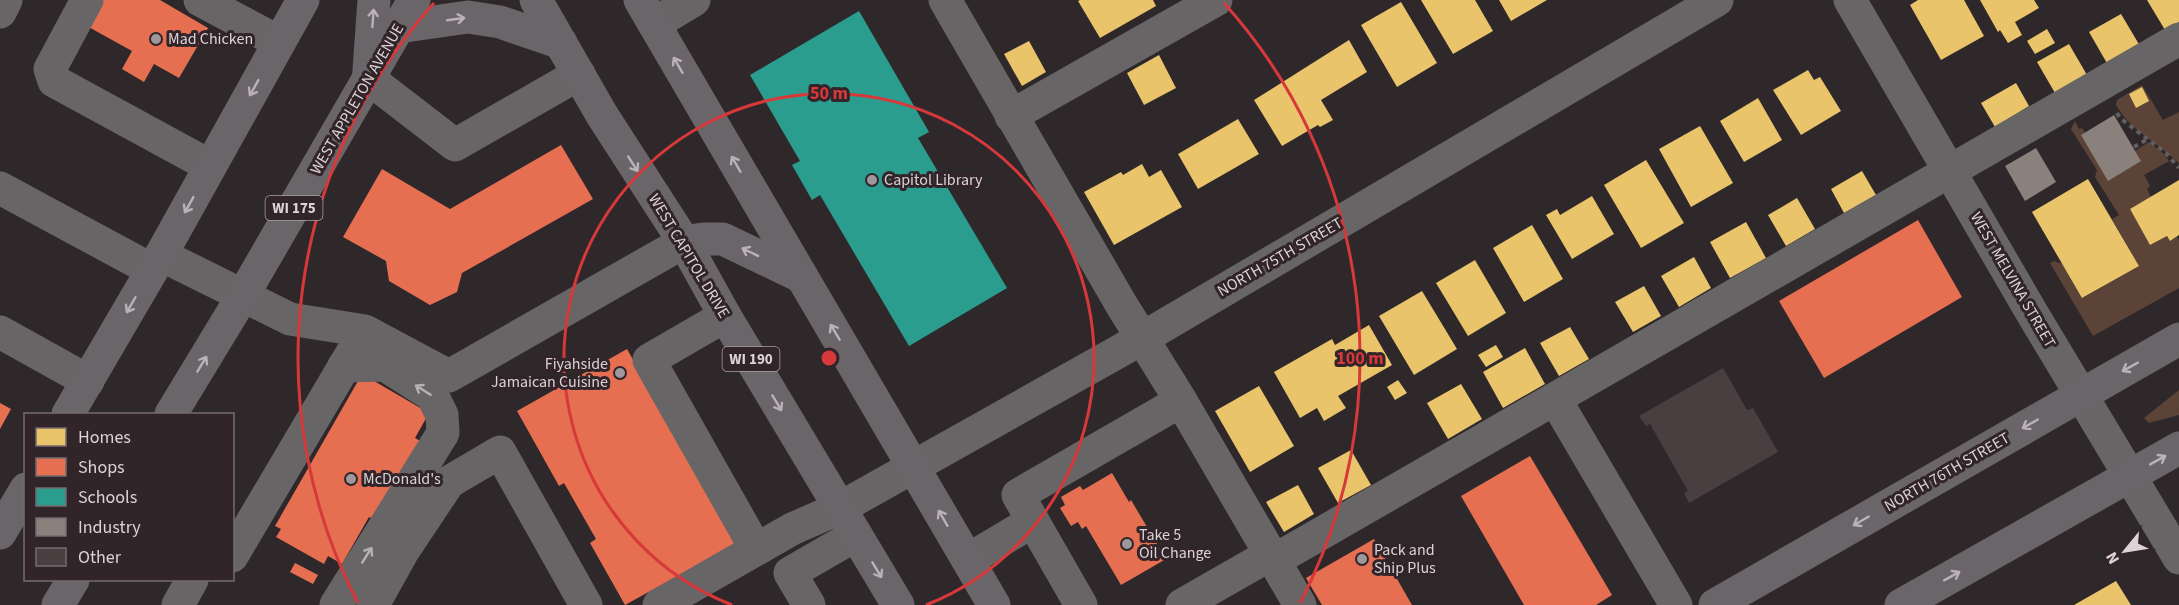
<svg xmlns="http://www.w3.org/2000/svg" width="2179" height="605" font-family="'Source Sans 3',sans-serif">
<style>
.green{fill:#5c4338}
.homes{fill:#e9c46a}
.shops{fill:#e76f51}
.schools{fill:#2a9d8f}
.industry{fill:#8a817c}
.building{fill:#493f40}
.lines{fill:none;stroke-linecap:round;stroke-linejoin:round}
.path{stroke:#625f61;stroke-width:4;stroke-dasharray:4.5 4.5;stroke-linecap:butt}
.minor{stroke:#676566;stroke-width:33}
.major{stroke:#6a6568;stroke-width:33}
.oneway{stroke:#bab2b6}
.oneway2{stroke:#b9b2b5}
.ring{fill:none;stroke:#d7393a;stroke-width:3}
.poi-dot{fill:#9f979b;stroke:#32252a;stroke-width:2}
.labels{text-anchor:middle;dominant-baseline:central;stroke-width:6;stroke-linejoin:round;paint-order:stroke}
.shield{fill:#32252a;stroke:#a99fa3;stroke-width:1.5}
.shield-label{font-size:15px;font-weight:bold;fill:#dcd3d7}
.poi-label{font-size:16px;fill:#dcd3d7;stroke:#32252a;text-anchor:start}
.street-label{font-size:16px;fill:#dcd3d7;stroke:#32252a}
.centre{fill:#d7393a;stroke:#32252a;stroke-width:3}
.ring-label{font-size:18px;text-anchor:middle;font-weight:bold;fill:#d7393a;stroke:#32252a;stroke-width:6;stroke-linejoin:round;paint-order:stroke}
</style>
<rect width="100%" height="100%" fill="#2f282b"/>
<g class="green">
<path d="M2142,85L2163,120L2179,112V163C2159,144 2130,130 2116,105L2117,100Z"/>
<polygon points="2075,121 2079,129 2082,128 2085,132 2081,135 2141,161 2135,151 2149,142 2164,154 2169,161 2144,175 2150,186 2147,189 2151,197 2130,209 2150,245 2167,236 2170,241 2177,237 2179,240 2179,288 2093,336 2050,263 2054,261 2063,264 2083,298 2139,266 2112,219 2119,215 2095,177 2097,170 2071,129"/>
<polygon points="2179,390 2179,415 2149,423 2144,418"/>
</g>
<g class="homes">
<polygon points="1080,0 1153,0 1156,6 1100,38 1078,1"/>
<polygon points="1421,0 1475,0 1493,31 1453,54"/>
<polygon points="1499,0 1547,0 1511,21"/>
<polygon points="1918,0 1964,0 1984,36 1941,60 1910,5"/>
<polygon points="1980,0 2034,0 2039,8 2015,22 2022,35 2008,43 2000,30 1998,32"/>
<polygon points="2147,0 2179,0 2179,22 2165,30"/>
<polygon points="1401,2 1437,63 1397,87 1361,25"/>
<polygon points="2121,14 2140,46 2108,65 2089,32"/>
<polygon points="2047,29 2055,43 2035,54 2027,41"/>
<polygon points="1349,40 1367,72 1321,100 1333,120 1320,127 1318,125 1282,146 1254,100"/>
<polygon points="1029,41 1046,72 1022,86 1004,54"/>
<polygon points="2069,44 2087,75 2055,93 2037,62"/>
<polygon points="1159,55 1176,88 1144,105 1127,73"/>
<polygon points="1808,70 1814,80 1820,77 1841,111 1801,135 1773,90"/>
<polygon points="2016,83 2029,106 1995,127 1981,103"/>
<polygon points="2142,87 2149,101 2136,108 2129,94"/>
<polygon points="1758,98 1782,140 1744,162 1720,121"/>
<polygon points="1238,119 1259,154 1198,189 1178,154"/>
<polygon points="1700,126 1733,183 1691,207 1659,149"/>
<polygon points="1646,160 1684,223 1641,248 1604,185"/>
<polygon points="1142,164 1149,177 1161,170 1182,207 1114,245 1084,192 1121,172 1123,175"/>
<polygon points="1862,171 1876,195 1844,213 1831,189"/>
<polygon points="2088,179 2139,266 2082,298 2032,212"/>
<polygon points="2179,180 2179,235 2170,241 2167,236 2150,245 2130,209"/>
<polygon points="1592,196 1614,234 1572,259 1546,215 1557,209 1560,215"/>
<polygon points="1797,198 1815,229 1786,246 1768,215"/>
<polygon points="1746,222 1766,258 1730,278 1710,242"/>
<polygon points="1532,225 1563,279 1524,302 1493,248"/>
<polygon points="1694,257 1711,288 1679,307 1661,276"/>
<polygon points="1475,260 1506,313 1468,336 1436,283"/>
<polygon points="1644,286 1661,316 1633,332 1615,302"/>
<polygon points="1422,291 1457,349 1414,375 1379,316"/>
<polygon points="1369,325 1392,365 1338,396 1346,408 1324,421 1317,408 1300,418 1274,372 1332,339 1335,345"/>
<polygon points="1570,327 1589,359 1559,376 1540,343"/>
<polygon points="1496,345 1503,357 1486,367 1478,355"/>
<polygon points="1525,348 1545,384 1503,408 1483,372"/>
<polygon points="1398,380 1407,393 1395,400 1387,387"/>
<polygon points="1461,384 1482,419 1448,439 1427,403"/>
<polygon points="1259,386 1294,446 1250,472 1215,411"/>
<polygon points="1351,450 1371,485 1338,503 1318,468"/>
<polygon points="1298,485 1314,514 1284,532 1266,502"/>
<polygon points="2116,581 2131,605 2074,605"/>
</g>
<g class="shops">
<polygon points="100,0 160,0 208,28 179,78 154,64 144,82 122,69 132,51 85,25"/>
<polygon points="561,145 593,199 462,273 457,292 430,305 389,281 386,261 343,237 382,169 450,209"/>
<polygon points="1918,220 1962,297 1824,378 1779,301"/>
<polygon points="627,349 736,544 625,605 590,543 596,539 564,483 559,486 517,411"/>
<polygon points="362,374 429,413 415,438 422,442 377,521 369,517 342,564 328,556 324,564 276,537 281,529 275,526"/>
<polygon points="0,403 11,409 0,429"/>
<polygon points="1530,456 1612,595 1596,605 1524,605 1461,496"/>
<polygon points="1112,473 1129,502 1131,500 1166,559 1121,585 1086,526 1082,529 1078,522 1071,526 1060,508 1065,505 1061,497 1080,486 1083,490"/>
<polygon points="1374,539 1412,605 1322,605 1306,578"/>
<polygon points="295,563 318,575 313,584 290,572"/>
</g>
<polygon class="schools" points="859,11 929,132 918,138 1007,288 909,346 820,195 812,200 792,165 800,161 750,75"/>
<g class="industry">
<polygon points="2114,115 2141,161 2108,181 2081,135"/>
<polygon points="2036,148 2056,182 2025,201 2005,166"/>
</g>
<polygon class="building" points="1723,368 1747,410 1753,408 1778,452 1689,503 1684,493 1688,491 1650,424 1646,426 1639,416"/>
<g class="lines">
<g class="path">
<polyline points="2117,113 2120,118 2166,153 2179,168"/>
<polyline points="2134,147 2148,139"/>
</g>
<g class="minor">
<polyline points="87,0 50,69 54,81 210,166"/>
<polyline points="200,0 279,42"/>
<polyline points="945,0 1121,304 1181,401 1300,605"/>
<polyline points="1850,0 2032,313 2179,558"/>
<polyline points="0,12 6,0"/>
<polyline points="654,24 694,0"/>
<polyline points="368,78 455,145 579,74"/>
<polyline points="1011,116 1216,0"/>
<polyline points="0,188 152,270"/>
<polyline points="161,255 290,319 365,331 449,376 684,242"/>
<polyline points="725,316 649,360 756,549"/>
<polyline points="0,332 88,381"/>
<polyline points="1555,399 1676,605"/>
<polyline points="232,556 355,348"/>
<polyline points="968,560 1033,521"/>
<polyline points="1275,560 2179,39"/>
<polyline points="178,605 192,580"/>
<polyline points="336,605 443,433 442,415 432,395 385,365 344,366"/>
<polyline points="373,605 403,551 449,482 500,452 586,605"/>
<polyline points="659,605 792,529 840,508 1141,339 1717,0"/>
<polyline points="809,605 790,573 856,535"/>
<polyline points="1081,605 1018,495 1181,401"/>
<polyline points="1182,605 1271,554"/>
</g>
<g class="major">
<polyline points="536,0 602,115 684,242 725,316 898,605"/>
<polyline points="640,0 994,605"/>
<polyline points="398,27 468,17 500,22 561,43"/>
<polyline points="369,70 374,0"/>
<polyline points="684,242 703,239 723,239 802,277"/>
<polyline points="68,414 161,255 303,0"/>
<polyline points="171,414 242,297 414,0"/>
<polyline points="0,533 26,489"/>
<polyline points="58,605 73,580"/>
<polyline points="1715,605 2179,339"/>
<polyline points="1901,605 2179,448"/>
</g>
</g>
<defs><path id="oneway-shaft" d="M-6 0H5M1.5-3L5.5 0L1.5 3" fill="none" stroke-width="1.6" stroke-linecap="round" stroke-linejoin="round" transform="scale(1.5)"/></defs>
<g class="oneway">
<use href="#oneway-shaft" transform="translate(373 18) rotate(-86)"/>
<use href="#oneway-shaft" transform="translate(456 19) rotate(-8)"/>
<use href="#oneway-shaft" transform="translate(678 65) rotate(-120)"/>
<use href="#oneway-shaft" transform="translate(254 88) rotate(119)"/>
<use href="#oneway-shaft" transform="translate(633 164) rotate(57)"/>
<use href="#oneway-shaft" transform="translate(736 164) rotate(-120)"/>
<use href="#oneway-shaft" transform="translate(189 205) rotate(119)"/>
<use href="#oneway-shaft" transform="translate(750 252) rotate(-154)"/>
<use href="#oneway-shaft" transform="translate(131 305) rotate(120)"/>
<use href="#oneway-shaft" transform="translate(835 332) rotate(-121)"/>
<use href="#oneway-shaft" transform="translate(202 364) rotate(-59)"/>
<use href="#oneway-shaft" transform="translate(2130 367) rotate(151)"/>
<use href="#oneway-shaft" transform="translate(777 403) rotate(59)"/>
<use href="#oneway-shaft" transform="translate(2030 424) rotate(150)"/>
<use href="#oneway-shaft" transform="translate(2158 460) rotate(-29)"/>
<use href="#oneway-shaft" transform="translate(943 518) rotate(-120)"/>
<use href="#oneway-shaft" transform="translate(1861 521) rotate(150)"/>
<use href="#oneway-shaft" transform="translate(877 570) rotate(59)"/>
<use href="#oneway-shaft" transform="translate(1952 576) rotate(-29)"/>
</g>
<g class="oneway2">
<use href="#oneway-shaft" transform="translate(423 390) rotate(-148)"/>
<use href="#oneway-shaft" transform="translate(367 555) rotate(-58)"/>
</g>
<g class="ring">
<path d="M732 605A265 265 0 1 1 926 605"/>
<path d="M358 603A531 531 0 0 1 434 3M1224 3A531 531 0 0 1 1300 603"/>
</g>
<g class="poi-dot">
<circle cx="156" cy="39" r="6"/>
<circle cx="872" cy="180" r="6"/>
<circle cx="620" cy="373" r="6"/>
<circle cx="351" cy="479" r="6"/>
<circle cx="1127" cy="544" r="6"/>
<circle cx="1362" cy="559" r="6"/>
</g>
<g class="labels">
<g class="shield">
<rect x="265.5" y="196" width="57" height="24" rx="4.5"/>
<rect x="722.5" y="347" width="57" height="24" rx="4.5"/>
</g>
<g class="shield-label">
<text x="294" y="208">WI 175</text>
<text x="751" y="359">WI 190</text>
</g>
<g class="poi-label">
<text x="168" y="39">Mad Chicken</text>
<text x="884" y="180">Capitol Library</text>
<text x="608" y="364" text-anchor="end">Fiyahside<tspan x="608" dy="18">Jamaican Cuisine</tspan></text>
<text x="363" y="479">McDonald's</text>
<text x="1139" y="535">Take 5<tspan x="1139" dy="18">Oil Change</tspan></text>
<text x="1374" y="550">Pack and<tspan x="1374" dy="18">Ship Plus</tspan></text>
</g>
<g class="street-label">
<text transform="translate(357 99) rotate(-60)">WEST APPLETON AVENUE</text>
<text transform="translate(689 256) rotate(59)">WEST CAPITOL DRIVE</text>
<text transform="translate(1280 257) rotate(-30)">NORTH 75TH STREET</text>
<text transform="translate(2013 280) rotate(60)">WEST MELVINA STREET</text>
<text transform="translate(1947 472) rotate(-30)">NORTH 76TH STREET</text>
</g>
</g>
<circle cx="829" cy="358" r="9" class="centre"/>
<g class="ring-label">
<text x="829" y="99">50 m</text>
<text x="1360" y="364">100 m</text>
</g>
<rect x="24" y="413" width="210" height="168" fill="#32252a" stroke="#766b6f" stroke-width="1.5"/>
<rect x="36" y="428" width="30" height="18" fill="#e9c46a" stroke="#766b6f" stroke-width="1.5"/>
<text x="78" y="443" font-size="18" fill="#dcd3d7">Homes</text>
<rect x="36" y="458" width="30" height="18" fill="#e76f51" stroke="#766b6f" stroke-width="1.5"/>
<text x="78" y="473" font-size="18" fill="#dcd3d7">Shops</text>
<rect x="36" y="488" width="30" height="18" fill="#2a9d8f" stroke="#766b6f" stroke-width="1.5"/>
<text x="78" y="503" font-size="18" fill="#dcd3d7">Schools</text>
<rect x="36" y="518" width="30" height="18" fill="#8a817c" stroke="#766b6f" stroke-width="1.5"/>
<text x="78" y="533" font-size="18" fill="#dcd3d7">Industry</text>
<rect x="36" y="548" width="30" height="18" fill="#493f40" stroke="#766b6f" stroke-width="1.5"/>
<text x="78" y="563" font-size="18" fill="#dcd3d7">Other</text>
<g transform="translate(2125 551) rotate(240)" stroke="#32252a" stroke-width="4.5" paint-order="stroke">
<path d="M0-4.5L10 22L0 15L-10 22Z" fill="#dcd3d7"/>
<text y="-9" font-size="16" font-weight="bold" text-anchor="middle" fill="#dcd3d7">N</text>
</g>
</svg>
